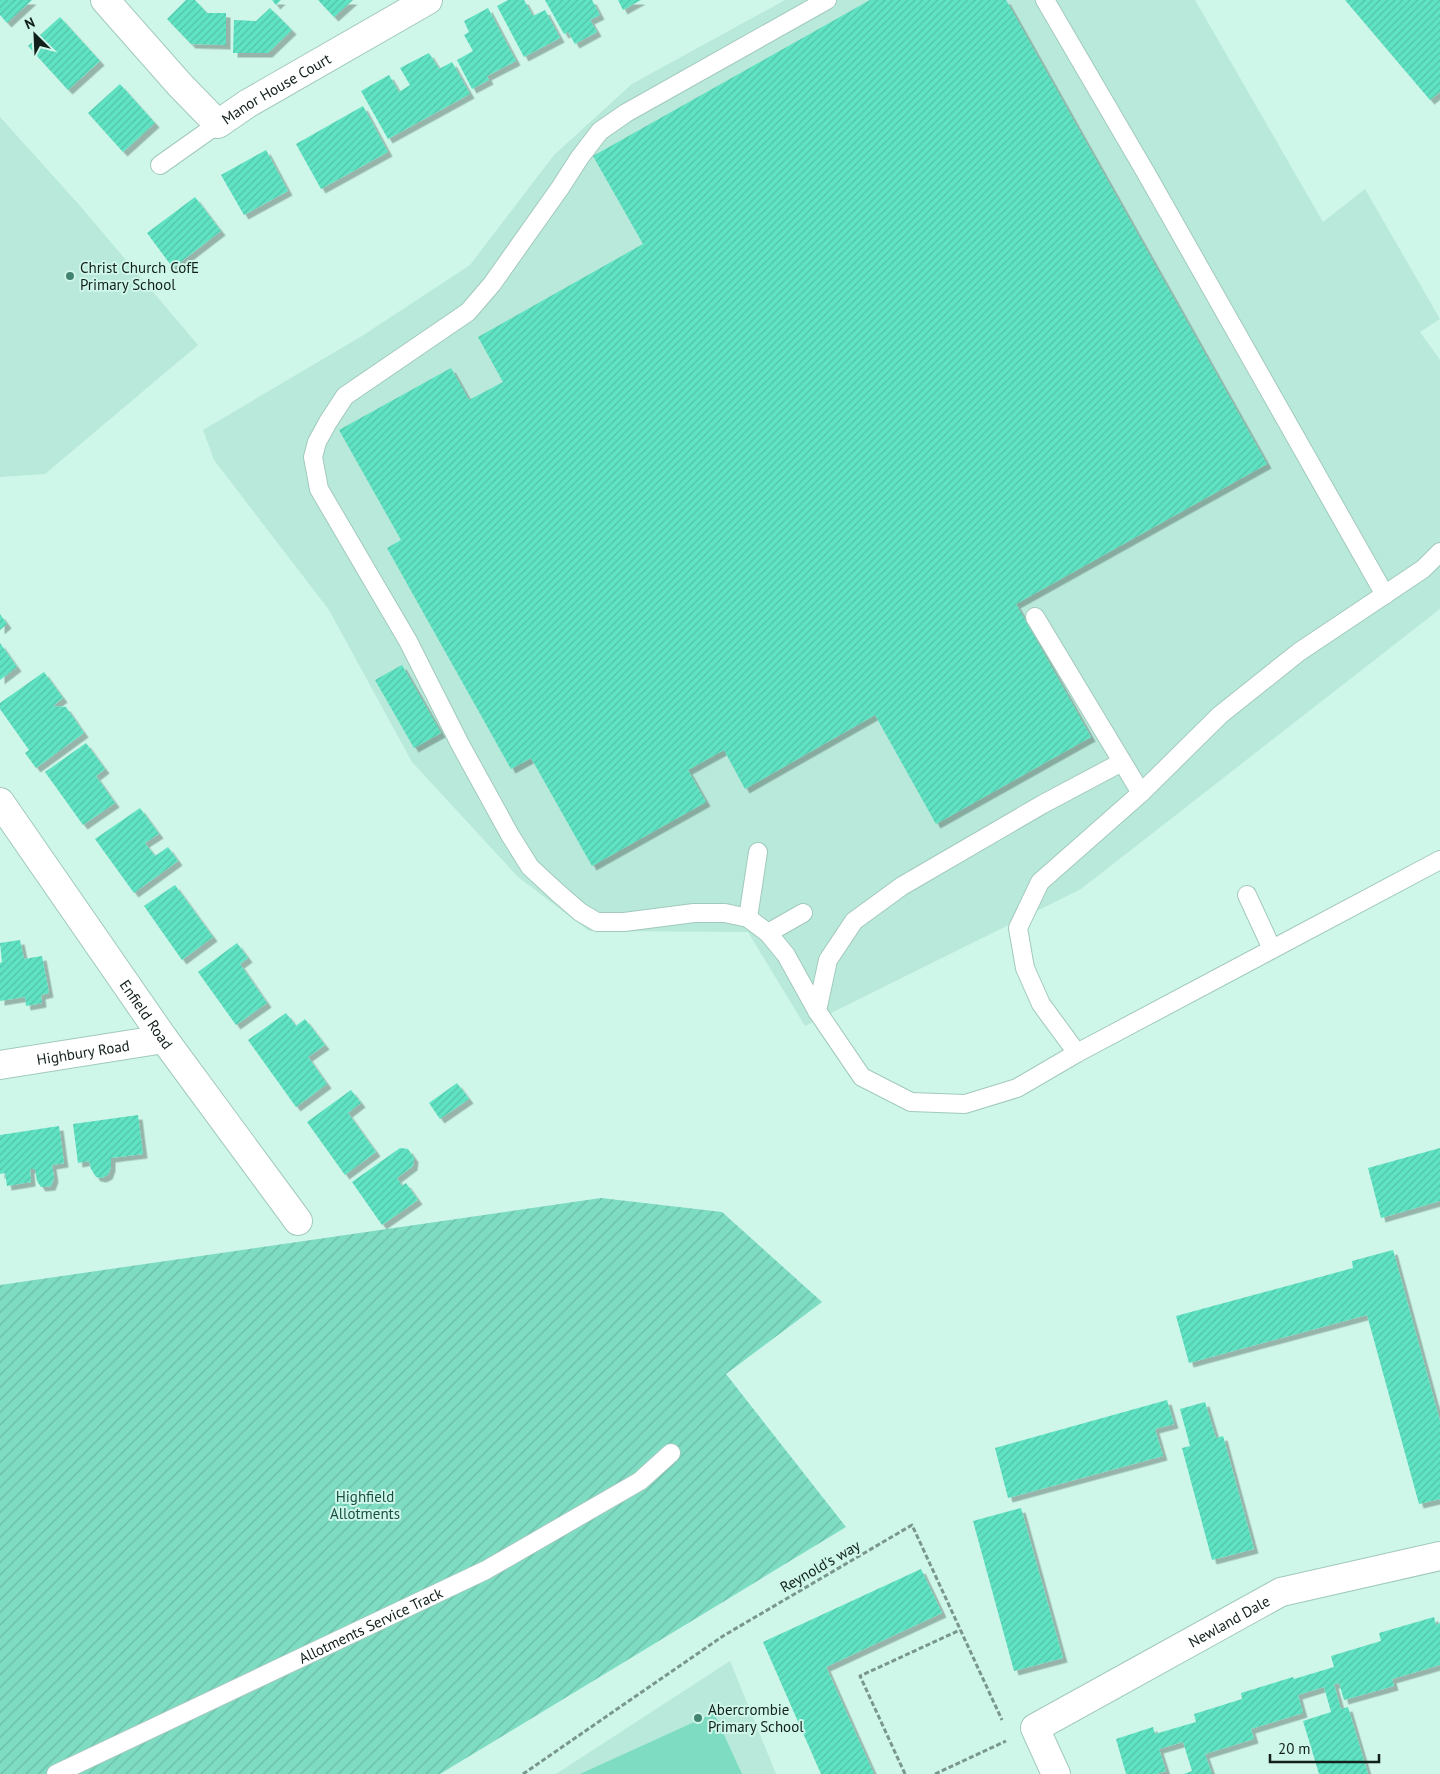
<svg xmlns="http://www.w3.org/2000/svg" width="1440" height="1774" font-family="'PT Sans',sans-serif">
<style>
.built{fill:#b9e9da}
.garden{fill:url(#garden-furrows)}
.pitch{fill:#7edcc3}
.building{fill:url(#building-hatch);filter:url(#shadow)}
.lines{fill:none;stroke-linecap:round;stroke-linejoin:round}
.lane-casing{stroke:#a2c9bd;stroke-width:20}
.street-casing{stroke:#a2c9bd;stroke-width:30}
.path{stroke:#7a978e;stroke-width:3;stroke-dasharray:5 2.5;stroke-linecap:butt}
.lane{stroke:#fff;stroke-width:18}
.street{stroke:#fff;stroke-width:28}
.poi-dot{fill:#438372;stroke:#cef6e9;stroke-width:2}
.labels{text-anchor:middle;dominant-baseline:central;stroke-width:4;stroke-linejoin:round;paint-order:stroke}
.street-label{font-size:15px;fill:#11201b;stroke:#cef6e9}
.poi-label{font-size:15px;fill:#11201b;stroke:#cef6e9;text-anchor:start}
.park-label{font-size:15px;fill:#185043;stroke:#cef6e9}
</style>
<defs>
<pattern id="garden-furrows" width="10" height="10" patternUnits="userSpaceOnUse" patternTransform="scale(1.25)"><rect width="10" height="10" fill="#7edcc3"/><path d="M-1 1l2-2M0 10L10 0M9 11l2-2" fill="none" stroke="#6cbca7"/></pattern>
<pattern id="building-hatch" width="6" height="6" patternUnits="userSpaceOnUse" patternTransform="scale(1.25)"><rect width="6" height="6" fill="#60e3c3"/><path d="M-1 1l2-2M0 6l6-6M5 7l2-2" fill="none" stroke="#52c2a7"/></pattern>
<filter id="shadow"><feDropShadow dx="4.5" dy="4.5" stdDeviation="0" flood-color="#0004"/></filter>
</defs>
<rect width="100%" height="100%" fill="#cef6e9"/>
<g class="built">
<polygon points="785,0 1195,0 1323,222 1365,189 1440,319 1420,332 1440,360 1440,609 1081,889 805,1026 748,932 589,931 518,877 412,762 329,610 214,460 203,430 362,336 470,265 554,155 632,84"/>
<polygon points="0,117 81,207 198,345 45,474 0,477"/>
<polygon points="730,1661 776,1774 556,1774"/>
</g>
<polygon class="garden" points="601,1198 722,1212 822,1302 726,1374 846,1527 440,1774 0,1774 0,1285"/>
<polygon class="pitch" points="714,1713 742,1774 580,1774"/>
<g class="building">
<polygon points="0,0 32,0 7,23 0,15"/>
<polygon points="186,0 195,0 207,13 226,13 226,45 191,44 167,19"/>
<polygon points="272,0 281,0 276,5"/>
<polygon points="318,0 353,0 334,17"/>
<polygon points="508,0 524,0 533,16 545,10 560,38 524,57 497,6"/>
<polygon points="545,0 592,0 600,15 590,20 597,32 575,44 568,32 564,34"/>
<polygon points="618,0 641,0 623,10"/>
<polygon points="870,0 1006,0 1267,464 1016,604 1091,737 936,824 875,715 745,789 724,750 688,770 706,802 592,866 531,758 511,769 387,548 401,540 339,430 451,368 469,400 503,382 478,337 643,244 593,156"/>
<polygon points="1345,0 1440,0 1440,92 1430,100"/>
<polygon points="270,8 292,30 268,53 233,53 234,20 256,21"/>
<polygon points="488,8 516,61 487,76 489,80 472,89 457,60 473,51 464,35 469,32 464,21"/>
<polygon points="60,17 100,61 68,90 28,46"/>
<polygon points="429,53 439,69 452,62 470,94 388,139 361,91 389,75 399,92 410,85 400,68"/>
<polygon points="120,84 155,123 123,152 88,113"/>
<polygon points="363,106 388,152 321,189 296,144"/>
<polygon points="266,150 288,191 244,215 221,175"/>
<polygon points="195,197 221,231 173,268 147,233"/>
<polygon points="0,614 7,624 0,630"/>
<polygon points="0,643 17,667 0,680"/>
<polygon points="402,665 441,733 414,748 375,680"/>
<polygon points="44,672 63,698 53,706 66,707 84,733 36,768 25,753 29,750 0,709 0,703"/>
<polygon points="86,743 105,769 96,776 115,803 83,825 45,772"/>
<polygon points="140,808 159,834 145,843 155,856 168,847 178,861 134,893 95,839"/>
<polygon points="175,885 213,937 182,960 144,906"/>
<polygon points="20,940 24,959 42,956 49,993 41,995 42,1003 26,1006 25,997 0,1001 0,963 2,962 0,943"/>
<polygon points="237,943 248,958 240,964 267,1003 236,1025 198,972"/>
<polygon points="286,1013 296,1026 305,1019 325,1045 308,1057 327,1084 296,1107 248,1040"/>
<polygon points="457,1083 469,1099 440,1119 429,1103"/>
<polygon points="351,1090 361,1103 348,1113 376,1152 345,1175 307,1122"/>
<polygon points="138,1115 143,1154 111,1158 111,1167 108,1175 102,1178 96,1177 91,1169 89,1161 78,1163 73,1124"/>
<polygon points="59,1126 64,1163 52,1165 54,1178 51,1186 41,1187 37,1181 35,1169 30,1169 31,1182 7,1186 5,1173 0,1174 0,1135"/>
<polygon points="400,1148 408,1149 414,1158 413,1166 397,1178 402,1186 406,1183 418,1200 382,1225 352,1182"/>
<polygon points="1440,1148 1440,1201 1381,1218 1368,1168"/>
<polygon points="1393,1250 1440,1421 1440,1499 1419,1504 1367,1315 1189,1363 1176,1316 1353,1268 1352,1261"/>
<polygon points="1167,1400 1174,1424 1155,1429 1163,1456 1008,1498 995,1448"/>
<polygon points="1205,1402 1216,1438 1223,1436 1254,1549 1212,1560 1182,1448 1190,1446 1180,1409"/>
<polygon points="1021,1508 1063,1658 1014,1671 973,1521"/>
<polygon points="921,1569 942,1613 826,1667 874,1774 821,1774 763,1642"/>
<polygon points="1434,1617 1436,1625 1440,1623 1440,1665 1392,1679 1394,1686 1344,1700 1339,1683 1334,1684 1341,1709 1348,1707 1368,1774 1319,1774 1303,1721 1331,1712 1324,1687 1298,1695 1303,1713 1251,1729 1254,1739 1205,1754 1212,1774 1184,1774 1192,1771 1183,1742 1159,1749 1166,1771 1157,1774 1126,1774 1116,1739 1153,1727 1155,1734 1196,1722 1194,1714 1242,1699 1241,1693 1293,1677 1294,1679 1334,1667 1331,1656 1381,1641 1379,1633"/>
</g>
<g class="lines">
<g class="lane-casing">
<g id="lane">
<polyline points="827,0 626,113 600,131 580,157 560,188 492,284 468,312 345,396 328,422 317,442 313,457 319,489 408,641 460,744 510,835 530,867 557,892 580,912 597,922 624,922 694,913 725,913 748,918 768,933 786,955 817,1011 862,1077 911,1102 965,1104 1017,1088 1077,1053 1440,860"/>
<polyline points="1045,0 1146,173 1385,595"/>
<polyline points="160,165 218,124"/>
<polyline points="1035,617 1141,793"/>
<polyline points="1247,895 1272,949"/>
<polyline points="748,918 758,852"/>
<polyline points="768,933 803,913"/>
<polyline points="817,1011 828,960 854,921 902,886 1043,804 1122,762"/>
<polyline points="1077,1053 1041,1004 1025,968 1018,928 1040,882 1141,793 1220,715 1299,652 1423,569 1440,552"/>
<path id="s1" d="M56,1774L486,1570L640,1481L671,1453"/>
</g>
</g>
<g class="street-casing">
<g id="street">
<path id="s2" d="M105,0L180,85L218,124L247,104L428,0"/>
<path id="s3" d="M0,802L164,1039L298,1221"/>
<path id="s4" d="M0,1065L164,1039"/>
<path id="s5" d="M1056,1774L1035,1728L1281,1592L1440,1556"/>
</g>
</g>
<g class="path">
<polyline points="523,1774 723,1636 912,1525 1002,1720"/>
<polyline points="905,1774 860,1676 960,1630"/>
<polyline points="935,1774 1006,1741"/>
</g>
<use href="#lane" class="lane"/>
<use href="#street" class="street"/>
</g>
<g class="poi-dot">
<circle cx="70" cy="276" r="5"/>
<circle cx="698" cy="1718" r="5"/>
</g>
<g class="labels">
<g class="street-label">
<text stroke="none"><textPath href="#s2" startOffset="236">Manor House Court</textPath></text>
<text stroke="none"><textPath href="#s3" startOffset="258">Enfield Road</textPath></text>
<text stroke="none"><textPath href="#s4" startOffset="84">Highbury Road</textPath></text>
<text transform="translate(820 1566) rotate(-30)">Reynold's way</text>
<text stroke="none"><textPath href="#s5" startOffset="272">Newland Dale</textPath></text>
<text stroke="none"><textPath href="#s1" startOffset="348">Allotments Service Track</textPath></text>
</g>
<g class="poi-label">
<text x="80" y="267">Christ Church CofE<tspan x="80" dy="17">Primary School</tspan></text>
<text x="708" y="1709">Abercrombie<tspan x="708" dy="17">Primary School</tspan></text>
</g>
<g class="park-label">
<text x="365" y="1496">Highfield<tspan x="365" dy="17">Allotments</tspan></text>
</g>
</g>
<g transform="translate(35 35) rotate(336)" stroke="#cef6e9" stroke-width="4" paint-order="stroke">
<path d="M0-4L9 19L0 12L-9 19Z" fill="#11201b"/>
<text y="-8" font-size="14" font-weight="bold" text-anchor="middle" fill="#11201b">N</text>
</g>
<path d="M1270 1754v8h109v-8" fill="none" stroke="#11201b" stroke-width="2.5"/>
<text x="1278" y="1754" font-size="15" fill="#11201b" stroke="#cef6e9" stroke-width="4" paint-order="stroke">20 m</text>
</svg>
